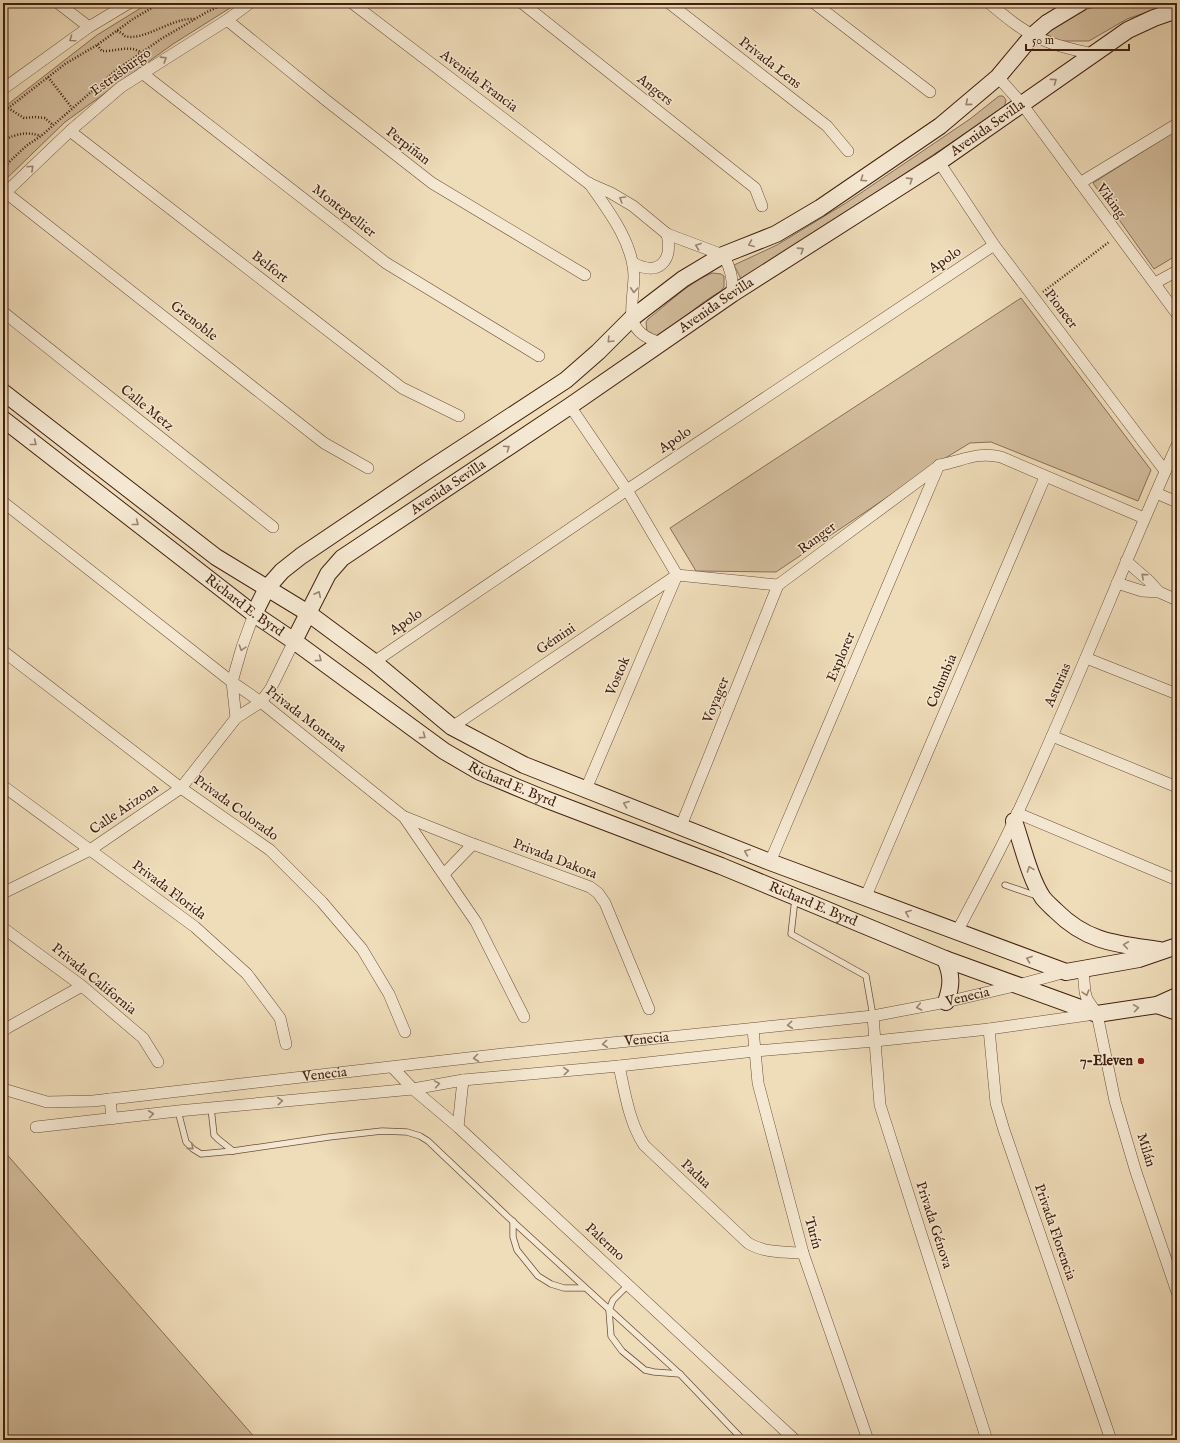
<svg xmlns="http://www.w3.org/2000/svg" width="1180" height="1443" font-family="'IM FELL English',serif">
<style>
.green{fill:#d2bc9c;stroke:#8a6e56}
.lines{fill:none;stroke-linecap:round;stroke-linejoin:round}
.lane-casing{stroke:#6d4f3a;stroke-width:7}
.street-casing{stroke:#6d4f3a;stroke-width:12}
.secondary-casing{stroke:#42200f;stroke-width:18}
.path{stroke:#42200f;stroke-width:2.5;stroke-dasharray:1 2;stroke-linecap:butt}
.lane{stroke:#f5e8d2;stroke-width:5.5}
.street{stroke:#f5e8d2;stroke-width:11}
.secondary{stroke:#f5e8d2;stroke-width:16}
.oneway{stroke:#9c8470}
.poi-dot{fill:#8f2418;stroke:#f5e8d2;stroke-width:1.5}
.labels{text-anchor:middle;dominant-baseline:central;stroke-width:3;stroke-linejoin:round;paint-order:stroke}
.street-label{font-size:14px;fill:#42200f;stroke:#f5e8d2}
.poi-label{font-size:14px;font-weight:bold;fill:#42200f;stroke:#f5e8d2;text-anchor:end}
</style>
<rect width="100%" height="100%" fill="#efdcb9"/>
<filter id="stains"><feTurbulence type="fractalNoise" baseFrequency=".005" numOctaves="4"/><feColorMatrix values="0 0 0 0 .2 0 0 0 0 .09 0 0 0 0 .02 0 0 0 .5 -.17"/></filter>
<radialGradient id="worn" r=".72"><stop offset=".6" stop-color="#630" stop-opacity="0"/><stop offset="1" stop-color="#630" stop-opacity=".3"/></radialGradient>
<g class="green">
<polygon points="149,3 238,3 173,44 65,122 3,182 3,108 97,35"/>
<polygon points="1114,3 1173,3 1127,19 1089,41 1059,41 1044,33 1087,9"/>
<polygon points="999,96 1003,96 1006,100 1004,108 742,281 734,265 777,245 846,203 970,119"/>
<polygon points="1177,130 1177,255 1154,269 1093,183"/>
<path d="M713,273L721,274L724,276V287L721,291C698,304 680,322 658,337L647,332L646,322L648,319C665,306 693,279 713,273Z"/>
<polygon points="1021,298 1151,470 1138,501 991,442 970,443 947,457 776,572 696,571 670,528"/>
<polygon points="3,1150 257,1440 3,1440"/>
</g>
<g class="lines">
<g class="lane-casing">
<g id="lane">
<polyline points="1005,885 1037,896"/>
<polyline points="795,899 791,934 866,976 873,1016"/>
<polyline points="211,1108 214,1135 218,1139 233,1151"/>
<polyline points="178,1111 186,1142 193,1149 201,1154 233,1151 329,1137 382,1131 407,1132 420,1136 428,1141 508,1217 680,1374 743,1440"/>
<polyline points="513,1221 513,1237 517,1250 538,1276 551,1284 564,1288 584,1288"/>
<polyline points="628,1285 613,1300 609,1310 611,1336 622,1351 645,1370 654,1372 680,1374"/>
<polyline points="734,1440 738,1435"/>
</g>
</g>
<g class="street-casing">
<g id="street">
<polyline points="58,3 89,27"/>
<path d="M352,3L588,183L611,193L633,206L667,234L723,255C731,268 733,279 732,294"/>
<polyline points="522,3 755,188 762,206"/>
<polyline points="669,3 827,126 848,151"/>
<polyline points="814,3 930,92"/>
<path d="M989,3C1008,19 1027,35 1051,43C1065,48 1079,51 1093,54"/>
<polyline points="227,20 327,101 432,183 585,275"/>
<polyline points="142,73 386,263 539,356"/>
<polyline points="998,77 1022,104 1177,314"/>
<polyline points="3,89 89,27 129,3"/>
<polyline points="70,131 402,388 459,416"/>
<polyline points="939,162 994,245 1165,471"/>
<path d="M589,183C608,210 633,242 634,276C634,285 630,314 632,319C637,334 648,339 662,343"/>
<polyline points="1080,183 1177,124"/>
<polyline points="5,192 324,443 368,468"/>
<polyline points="3,195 70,131 121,87 227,20 250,3"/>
<path d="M633,263C660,277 673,260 667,234"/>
<polyline points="1155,283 1177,271"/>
<polyline points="3,312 273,527"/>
<polyline points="570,406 627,490 677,575"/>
<polyline points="1156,493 1177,502"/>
<polyline points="3,502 232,682 261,702 404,817 476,922 524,1017"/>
<polyline points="1126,561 1149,581 1159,592"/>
<path d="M677,575L778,585L940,465C962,461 978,451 1001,457L1144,518"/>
<polyline points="1117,583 1142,591 1159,592 1177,600"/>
<polyline points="3,651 181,788 270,850 322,902 362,949 389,994 405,1032"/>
<polyline points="1086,658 1177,694"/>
<polyline points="374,662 627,490 994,245"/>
<polyline points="236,718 232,682 242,647 254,614"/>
<polyline points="452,727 677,575"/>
<polyline points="1052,736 1177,787"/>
<polyline points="3,786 195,927 247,974 280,1018 286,1044"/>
<polyline points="586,789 677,575"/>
<polyline points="1017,813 1177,880"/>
<polyline points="405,817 473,844 590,887 598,893 605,903 649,1009"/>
<polyline points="681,826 778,585"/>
<polyline points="770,862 939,465"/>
<polyline points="444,874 473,844"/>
<polyline points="3,893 90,850 181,788 236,718 261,702 271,688 294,641"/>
<polyline points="866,896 1045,477"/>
<polyline points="3,928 82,986 143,1038 158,1062"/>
<path d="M957,932C977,893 999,854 1017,814C1074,692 1122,567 1177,445"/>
<polyline points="1083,970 1085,992 1087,999 1097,1014 1115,1101 1136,1172 1177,1292"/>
<polyline points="873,1016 880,1105 987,1440"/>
<polyline points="753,1029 758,1083 803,1253 868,1440"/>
<polyline points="989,1029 996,1103 1004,1130 1111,1440"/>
<polyline points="3,1031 7,1028 82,986"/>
<path d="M619,1066C625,1093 629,1122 644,1145L748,1243C764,1253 784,1252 803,1253"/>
<polyline points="393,1068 413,1089 458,1127 795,1440"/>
<path id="s1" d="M3,1089L47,1102L93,1101L503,1054L873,1016L946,1002L1018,985L1066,972"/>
<polyline points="110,1099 112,1119"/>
<polyline points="36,1127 178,1111 413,1089 463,1080 619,1066 755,1051 875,1041 989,1029 1095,1014"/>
<polyline points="458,1127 463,1080"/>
</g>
</g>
<g class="secondary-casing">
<g id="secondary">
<polyline points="3,392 216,557 308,613 374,662 452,727 524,765 770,862 1066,972 1139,959 1177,946"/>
<path id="s2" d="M3,419L254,614L294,641L444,751L480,772L545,799L721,866L945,959L1097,1014L1157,1005L1177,996"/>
<polyline points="254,614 267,588 282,571 301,556 427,471 566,380 598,352 632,318 683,279 723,255 776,234 820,208 940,126 998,77 1033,35 1047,23 1080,3"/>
<path id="s3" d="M294,641L328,574L342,558L570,406L732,294L939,162L1128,30L1154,18L1177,10"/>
<path d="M1014,821C1022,844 1030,879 1043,898C1047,903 1052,907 1056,911C1088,943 1118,944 1159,950"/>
<path d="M945,959C952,975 952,985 946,1002"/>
<polyline points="1157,1005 1177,1012"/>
</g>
</g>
<g class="path">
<path d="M117,31C120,32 123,34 125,36C143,42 173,17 194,19"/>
<path d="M97,45L102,51C114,52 132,44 141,53"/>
<polyline points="48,77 72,108"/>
<polyline points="8,108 24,118 35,117 45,118 53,125"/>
<polyline points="3,112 65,64 97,45 133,19 160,3"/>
<path d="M3,140C18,134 25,131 41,136"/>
<polyline points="3,168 26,146 41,136 115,71 161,39 207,12 226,3"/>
<polyline points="1043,292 1109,242"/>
</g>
<use href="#lane" class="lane"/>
<use href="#street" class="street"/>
<use href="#secondary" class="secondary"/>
</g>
<defs><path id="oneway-chevron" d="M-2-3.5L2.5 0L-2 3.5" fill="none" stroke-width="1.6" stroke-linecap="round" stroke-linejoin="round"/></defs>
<g class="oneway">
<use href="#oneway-chevron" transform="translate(72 39) rotate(145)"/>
<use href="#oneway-chevron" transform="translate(164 59) rotate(-32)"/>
<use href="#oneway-chevron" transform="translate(1054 81) rotate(-36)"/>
<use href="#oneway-chevron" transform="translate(968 103) rotate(140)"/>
<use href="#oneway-chevron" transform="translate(31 168) rotate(-43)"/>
<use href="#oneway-chevron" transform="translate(863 179) rotate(146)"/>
<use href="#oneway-chevron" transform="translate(910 180) rotate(-33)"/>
<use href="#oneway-chevron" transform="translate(622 199) rotate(-149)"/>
<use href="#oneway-chevron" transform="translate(751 244) rotate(158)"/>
<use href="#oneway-chevron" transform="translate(698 246) rotate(-160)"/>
<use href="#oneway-chevron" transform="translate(801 250) rotate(-33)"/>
<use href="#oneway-chevron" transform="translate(634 290) rotate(93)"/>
<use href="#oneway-chevron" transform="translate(610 340) rotate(134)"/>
<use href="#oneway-chevron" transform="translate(34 443) rotate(38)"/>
<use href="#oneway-chevron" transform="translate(507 448) rotate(-34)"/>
<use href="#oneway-chevron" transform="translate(136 523) rotate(38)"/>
<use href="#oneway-chevron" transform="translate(1144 576) rotate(-138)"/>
<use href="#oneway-chevron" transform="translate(318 594) rotate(-64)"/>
<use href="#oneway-chevron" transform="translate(242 648) rotate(108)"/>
<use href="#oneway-chevron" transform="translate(319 659) rotate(36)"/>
<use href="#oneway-chevron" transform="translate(423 736) rotate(36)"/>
<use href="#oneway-chevron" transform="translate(626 804) rotate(-159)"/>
<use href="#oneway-chevron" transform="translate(747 852) rotate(-158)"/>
<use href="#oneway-chevron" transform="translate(1030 869) rotate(-110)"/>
<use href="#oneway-chevron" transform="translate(908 913) rotate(-158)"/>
<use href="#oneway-chevron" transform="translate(1126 945) rotate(-172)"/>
<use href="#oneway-chevron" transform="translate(1029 959) rotate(-160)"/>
<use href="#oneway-chevron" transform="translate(1086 993) rotate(74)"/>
<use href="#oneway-chevron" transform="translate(919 1007) rotate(169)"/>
<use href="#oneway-chevron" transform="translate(1136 1008) rotate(-8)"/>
<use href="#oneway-chevron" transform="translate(790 1025) rotate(174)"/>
<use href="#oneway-chevron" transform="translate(605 1044) rotate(174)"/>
<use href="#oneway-chevron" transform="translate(476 1058) rotate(173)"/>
<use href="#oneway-chevron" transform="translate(566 1071) rotate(-5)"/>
<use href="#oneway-chevron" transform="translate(437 1084) rotate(-10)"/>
<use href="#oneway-chevron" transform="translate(280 1101) rotate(-5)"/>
<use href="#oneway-chevron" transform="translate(151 1114) rotate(-7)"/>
<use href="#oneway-chevron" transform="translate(191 1147) rotate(40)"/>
</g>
<circle class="poi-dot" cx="1141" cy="1061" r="4"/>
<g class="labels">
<g class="street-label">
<text transform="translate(770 63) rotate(38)">Privada Lens</text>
<text transform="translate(121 72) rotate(-36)">Estrasburgo</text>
<text transform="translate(479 81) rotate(37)">Avenida Francia</text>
<text transform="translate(655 90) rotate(38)">Angers</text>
<text stroke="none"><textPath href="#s3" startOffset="872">Avenida Sevilla</textPath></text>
<text transform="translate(408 146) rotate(38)">Perpiñan</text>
<text transform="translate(1111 201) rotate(53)">Viking</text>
<text transform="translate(344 211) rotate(38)">Montepellier</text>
<text transform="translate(945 260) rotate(-34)">Apolo</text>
<text transform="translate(270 267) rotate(38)">Belfort</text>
<text stroke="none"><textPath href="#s3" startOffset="548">Avenida Sevilla</textPath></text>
<text transform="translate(1061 309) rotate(53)">Pioneer</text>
<text transform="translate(194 321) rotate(38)">Grenoble</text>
<text transform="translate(147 408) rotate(39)">Calle Metz</text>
<text transform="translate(675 440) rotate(-34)">Apolo</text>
<text stroke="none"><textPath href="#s3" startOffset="224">Avenida Sevilla</textPath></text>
<text transform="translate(817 538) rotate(-37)">Ranger</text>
<text stroke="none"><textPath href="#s2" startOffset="305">Richard E. Byrd</textPath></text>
<text transform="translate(406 622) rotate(-34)">Apolo</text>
<text transform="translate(556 639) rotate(-34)">Gémini</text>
<text transform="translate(841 657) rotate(-67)">Explorer</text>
<text transform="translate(618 676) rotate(-67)">Vostok</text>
<text transform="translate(942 681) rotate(-67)">Columbia</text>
<text transform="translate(1058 685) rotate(-66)">Asturias</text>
<text transform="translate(716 700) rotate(-68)">Voyager</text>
<text transform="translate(306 719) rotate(38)">Privada Montana</text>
<text stroke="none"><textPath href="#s2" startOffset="628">Richard E. Byrd</textPath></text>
<text transform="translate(236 808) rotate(36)">Privada Colorado</text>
<text transform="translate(124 809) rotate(-34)">Calle Arizona</text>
<text transform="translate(555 859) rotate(21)">Privada Dakota</text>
<text transform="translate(169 890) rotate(37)">Privada Florida</text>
<text stroke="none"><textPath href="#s2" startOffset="952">Richard E. Byrd</textPath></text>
<text transform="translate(94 979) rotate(39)">Privada California</text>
<text stroke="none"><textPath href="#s1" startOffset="973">Venecia</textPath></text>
<text stroke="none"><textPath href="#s1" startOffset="649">Venecia</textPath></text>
<text stroke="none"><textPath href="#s1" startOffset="325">Venecia</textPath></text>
<text transform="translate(1146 1150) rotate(73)">Milán</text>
<text transform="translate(696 1174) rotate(43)">Padua</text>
<text transform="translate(934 1225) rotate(72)">Privada Génova</text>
<text transform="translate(1055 1232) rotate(71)">Privada Florencia</text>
<text transform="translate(813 1233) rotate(74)">Turín</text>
<text transform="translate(605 1242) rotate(43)">Palermo</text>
</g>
<g class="poi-label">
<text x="1133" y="1061">7-Eleven</text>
</g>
</g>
<rect width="1180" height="1443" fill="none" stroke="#efdcb9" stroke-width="16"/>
<rect x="4" y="4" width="1172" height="1435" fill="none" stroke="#42200f" stroke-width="2"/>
<rect x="8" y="8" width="1164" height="1427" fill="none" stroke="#42200f"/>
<path d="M1026 44v6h103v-6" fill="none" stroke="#42200f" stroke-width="2"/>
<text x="1032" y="44" font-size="12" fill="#42200f" stroke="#f5e8d2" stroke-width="3" paint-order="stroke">50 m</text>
<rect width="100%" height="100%" filter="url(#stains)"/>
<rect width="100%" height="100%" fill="url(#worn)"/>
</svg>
